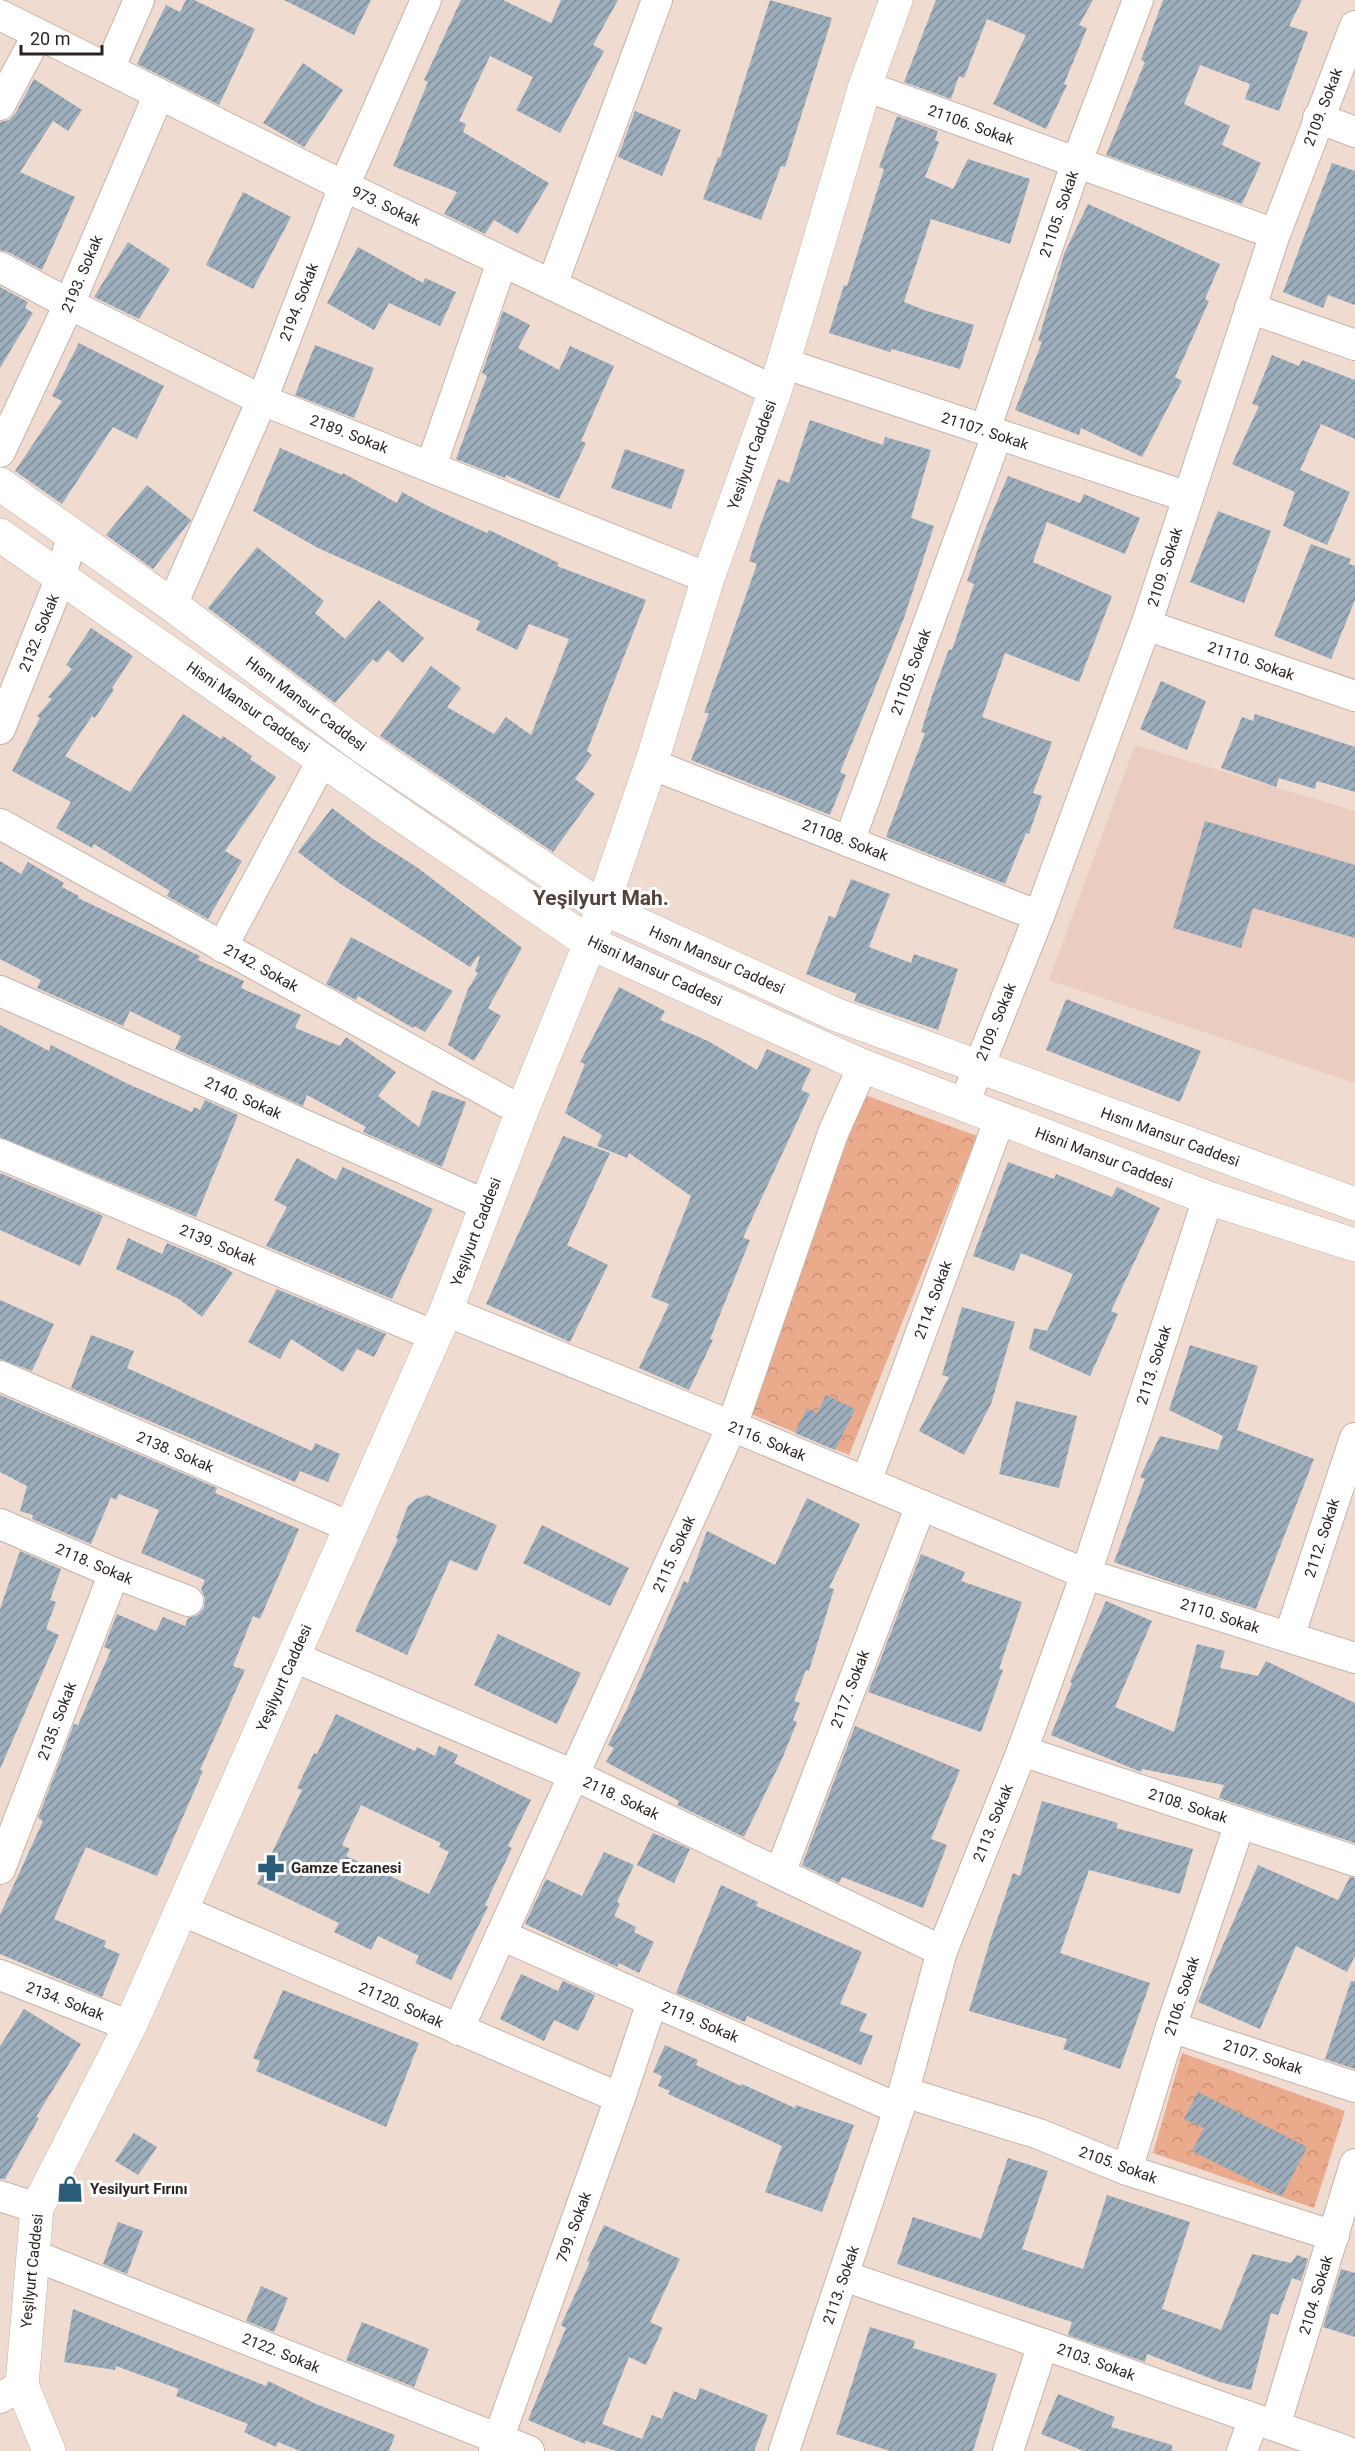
<svg xmlns="http://www.w3.org/2000/svg" width="1355" height="2451" font-family="Roboto,sans-serif">
  <style>
    .built { fill: #eacdc0 }
    .park { fill: url(#park-crowns) }
    .building { fill: url(#building-hatch); fill-rule: evenodd }
    .lines { fill: none; stroke-linecap: round; stroke-linejoin: round }
    .street-casing { stroke: #c7b2a9; stroke-width: 32 }
    .secondary-casing { stroke: #c7b2a9; stroke-width: 34 }
    .street { stroke: #fff; stroke-width: 30 }
    .secondary { stroke: #fff; stroke-width: 33 }
    .labels { text-anchor: middle; dominant-baseline: central; stroke-width: 6; stroke-linejoin: round; paint-order: stroke }
    .street-label { font-size: 15px; fill: #2c2421; stroke: #fff }
    .poi-label { font-size: 15px; font-weight: bold; fill: #2c2421; stroke: #fff; text-anchor: start }
    .district-label { font-size: 21px; font-weight: bold; fill: #53423b; stroke: #fff }
  </style>
  <defs>
    <pattern id="park-crowns" width="20" height="18" patternUnits="userSpaceOnUse" patternTransform="scale(1.5)"><rect width="20" height="18" fill="#eaaa8c"/><path d="M2 6a3 3 0 1 1 6 0M12 15a3 3 0 1 1 6 0" fill="none" stroke="#c99278"/></pattern>
    <pattern id="building-hatch" width="6" height="6" patternUnits="userSpaceOnUse" patternTransform="scale(1.5)"><rect width="6" height="6" fill="#9caebb"/><path d="M-1 1l2-2M0 6l6-6M5 7l2-2" fill="none" stroke="#7f8d98"/></pattern>
  </defs>
  <rect width="100%" height="100%" fill="#f0dbd1"/>
  <!-- built -->
  <path class="built" d="M1135 745 1355 811V1083L1049 980Z"/>
  <!-- park -->
  <g class="park">
    <path d="M865 1095 977 1136 849 1455 744 1411Z"/>
    <path d="M1182 2053 1345 2111 1314 2208 1153 2153Z"/>
  </g>
  <!-- building -->
  <g class="building">
    <path d="M186 0H194L255 29 219 105 137 64 166 5 180 12Z"/>
    <path d="M284 0H371L354 35Z"/>
    <path d="M461 0H503L551 23 561 0H618L593 45 604 51 560 133 516 110 533 77 490 56 459 121 466 124 463 132 549 183 518 234 494 220 485 234 444 214 457 192 393 166 428 82 424 80Z"/>
    <path d="M770 0 832 18 785 167 781 166 761 220 703 199 718 157 720 158Z"/>
    <path d="M936 0H1093L1079 25 1087 28 1064 84 1067 85 1046 129 993 104 1026 35 987 19 964 78 959 76 951 99 904 82Z"/>
    <path d="M1163 0H1302L1289 26 1308 32 1279 111 1245 99 1250 84 1200 65 1184 104 1230 126 1222 145 1261 163 1242 204 1106 155 1145 62 1141 60Z"/>
    <path d="M303 63 343 90 304 147 263 123Z"/>
    <path d="M34 79 82 110 68 131 53 121 20 172 75 197 42 270 8 252 0 250V122L9 120 15 114Z"/>
    <path d="M635 111 681 130 662 176 618 157Z"/>
    <path d="M897 116 938 131 935 140 939 142 925 177 953 189 968 159 1030 179 1010 244 931 219 904 302 924 310 974 325 960 369 892 349 890 352 829 333 844 285 847 286 884 169 879 167Z"/>
    <path d="M1332 163 1355 171V305L1328 295 1323 308 1283 292Z"/>
    <path d="M243 192 291 217 253 289 206 265Z"/>
    <path d="M1088 204 1220 264 1205 299 1209 301 1175 377 1182 381 1142 457 1081 428 1079 435 1015 410 1042 342 1038 341 1064 254Z"/>
    <path d="M128 242 170 269 139 319 94 297Z"/>
    <path d="M358 247 423 283 425 278 456 292 440 326 389 303 374 330 327 303Z"/>
    <path d="M0 287 28 302 25 308 33 313 0 368Z"/>
    <path d="M503 311 530 325 518 348 559 370 570 346 614 366 581 441 586 443 559 499 506 475 505 478 456 459 487 376 482 373Z"/>
    <path d="M79 343 164 386 137 439 113 427 62 504 15 471 62 401 52 396Z"/>
    <path d="M315 345 374 368 354 418 295 395Z"/>
    <path d="M1272 355 1299 366 1302 360 1355 380V439L1321 424 1300 470 1350 492 1327 545 1283 526 1295 492 1232 464 1259 406 1252 404Z"/>
    <path d="M810 420 883 445 885 437 931 450 911 518 934 526 904 618 840 772 846 775 830 815 691 760 709 713H704L757 564 749 561 760 526 778 479 789 483Z"/>
    <path d="M280 448 342 475 343 473 397 503 402 492 430 507 487 533 489 530 559 563 557 566 646 600 587 751 592 755 575 779 595 794 553 852 380 736 431 666 461 688 447 707 494 734 506 717 531 735 569 639 529 624 517 650 476 630 480 621 318 548 253 511Z"/>
    <path d="M625 449 685 470 671 509 611 488Z"/>
    <path d="M1008 476 1080 503 1084 494 1140 518 1125 554 1047 522 1033 562 1112 596 1079 682 1005 653 982 717 1052 742 1033 793 1042 796 1029 834 1026 833 1005 884 886 837 925 733 921 732 932 696 949 649 952 650 974 584 967 581 983 534Z"/>
    <path d="M147 485 191 520 153 569 106 535Z"/>
    <path d="M1218 511 1271 531 1244 603 1190 582Z"/>
    <path d="M1311 544 1351 559 1349 564 1355 566V600L1331 659 1274 636Z"/>
    <path d="M257 547 324 601 315 613 345 639 379 600 424 638 403 663 388 650 377 663 373 659 335 703 208 608Z"/>
    <path d="M91 628 133 656 112 688 114 690 95 718 92 716 65 756 130 792 183 714 221 739 223 736 252 756 250 759 276 777 225 851 242 861 208 919 167 896 170 891 94 844 92 848 56 828 71 802 12 771 40 718 37 716 52 699 48 697 72 669 66 665Z"/>
    <path d="M1161 681 1206 701 1187 750 1140 729Z"/>
    <path d="M1255 714 1355 747V792L1317 781 1315 789 1279 778 1276 787 1221 768 1242 717 1253 721Z"/>
    <path d="M332 808 373 839 418 868 522 948 488 1008 501 1016 474 1061 448 1045 468 989 478 973 475 971 480 957 478 956 470 967 339 883 298 852Z"/>
    <path d="M1205 821 1355 865V938L1253 908 1241 948 1173 928Z"/>
    <path d="M0 861 21 874 28 862 64 883 62 887 79 896 78 898 200 956 198 960 244 981 241 988 301 1015 295 1028 340 1046 346 1037 396 1072 378 1096 419 1127 432 1090 466 1102 442 1167 363 1132 366 1127 307 1095 303 1106 175 1049 181 1036 130 1011 123 1026 37 988 41 980 0 959Z"/>
    <path d="M851 879 890 894 869 947 911 963 914 954 958 969 938 1030 854 1001 857 994 806 974 829 916 835 918Z"/>
    <path d="M351 937 453 991 425 1032 414 1026 413 1028 358 996 356 1000 326 984Z"/>
    <path d="M619 987 665 1011 660 1020 708 1041 757 1070 767 1049 811 1069 801 1090 810 1094 743 1238 750 1240 710 1339 713 1340 689 1390 639 1368 669 1304 651 1297 691 1196 629 1153 627 1158 597 1146 602 1135 565 1113 585 1064 580 1062Z"/>
    <path d="M1066 999 1201 1051 1180 1102 1046 1050Z"/>
    <path d="M0 1025 49 1051 51 1045 126 1083 192 1112 194 1107 200 1110 205 1100 238 1115 196 1217 0 1137Z"/>
    <path d="M563 1136 610 1153 567 1245 608 1265 570 1342 486 1304Z"/>
    <path d="M297 1158 336 1180 343 1167 433 1209 392 1299 266 1246 287 1207 274 1200Z"/>
    <path d="M1008 1162 1054 1179 1056 1174 1112 1197 1117 1187 1160 1208 1111 1311 1118 1314 1090 1376 1029 1349 1034 1328 1047 1331 1073 1274 1021 1253 1014 1271 973 1256Z"/>
    <path d="M0 1173 113 1220 103 1216 80 1266 0 1230Z"/>
    <path d="M128 1238 162 1254 167 1243 224 1267 233 1273 202 1317 179 1299 116 1269Z"/>
    <path d="M277 1289 386 1334 374 1357 357 1349 343 1372 291 1339 280 1359 248 1342Z"/>
    <path d="M0 1300 54 1324 32 1371 0 1359Z"/>
    <path d="M962 1307 1015 1322 991 1404 964 1455 919 1431 949 1377 942 1375Z"/>
    <path d="M91 1335 134 1351 127 1368 312 1451 315 1443 340 1454 328 1482 300 1471 295 1482 71 1388Z"/>
    <path d="M1190 1345 1258 1366 1237 1430 1314 1459 1256 1609 1167 1581 1114 1562 1145 1479 1140 1477 1160 1436 1218 1450 1223 1436 1169 1410Z"/>
    <path d="M0 1395 217 1488 215 1493 299 1529 260 1619 253 1616 233 1666 245 1670 200 1770 203 1771 157 1876 86 1847 54 1919 106 1941 104 1947 120 1954 102 1997 0 1954V1915L43 1821 38 1818 74 1724 78 1725 111 1650 104 1647 117 1614 156 1631 163 1617 185 1626 188 1618 198 1615 204 1608 205 1598 201 1589 205 1580 141 1553 159 1510 119 1494 116 1500 111 1497 91 1544 32 1519 33 1515 20 1511 27 1486 0 1472Z"/>
    <path d="M826 1395 855 1409 835 1450 795 1433 807 1408 817 1413Z"/>
    <path d="M1016 1401 1077 1416 1059 1488 999 1474Z"/>
    <path d="M427 1495 497 1525 477 1571 450 1560 407 1655 355 1631 398 1539 396 1538 408 1506 416 1499Z"/>
    <path d="M807 1498 860 1524 829 1588 834 1589 809 1671 806 1670 794 1701 800 1703 793 1720 797 1722 782 1759 744 1837 677 1805 679 1801 606 1762 614 1748 608 1745 626 1711 684 1581 688 1583 707 1531 775 1565Z"/>
    <path d="M542 1525 629 1568 610 1606 523 1563Z"/>
    <path d="M20 1551 61 1569 50 1600 56 1602 46 1629 59 1635 0 1769V1609Z"/>
    <path d="M921 1554 965 1572 961 1581 1022 1602 999 1669 1003 1670 981 1732 868 1692Z"/>
    <path d="M1106 1601 1152 1621 1115 1707 1174 1732 1197 1644 1225 1651 1220 1668 1258 1676 1266 1661 1355 1703V1843L1219 1798 1224 1785 1142 1769 1141 1772 1051 1735 1072 1683 1070 1682Z"/>
    <path d="M498 1634 581 1673 557 1724 474 1685Z"/>
    <path d="M336 1714 415 1751 417 1747 435 1756 439 1746 458 1755 454 1763 531 1800 508 1846 512 1848 485 1905 488 1907 451 1980 415 1963 419 1956 378 1936 371 1950 334 1932 339 1923 257 1884 302 1790 297 1788 314 1753 317 1754ZM361 1805 441 1843 439 1847 449 1852 429 1894 346 1856 350 1849 342 1845Z"/>
    <path d="M855 1726 960 1770 931 1839 947 1845 923 1908 842 1877 839 1883 802 1865Z"/>
    <path d="M1042 1801 1118 1823 1116 1828 1193 1849 1180 1894 1089 1870 1060 1953 1150 1983 1120 2069 1063 2049 1067 2039 969 2011 991 1938 1013 1873 1020 1876Z"/>
    <path d="M653 1833 690 1849 674 1883 637 1865Z"/>
    <path d="M604 1852 634 1865 617 1902 620 1904 614 1916 636 1927 634 1932 654 1942 639 1973 619 1963 617 1967 525 1924 546 1879 582 1896Z"/>
    <path d="M1258 1865 1338 1900 1350 1877 1355 1878V1956L1347 1972 1296 1946 1260 2029 1198 2002Z"/>
    <path d="M721 1885 758 1902 756 1906 862 1952 840 2004 867 2014 859 2031 873 2036 861 2065 747 2016 745 2022 676 1993Z"/>
    <path d="M521 1974 558 1991 563 1981 595 1995 578 2031 554 2020 544 2041 500 2019Z"/>
    <path d="M1351 1981H1355V2069L1325 2059Z"/>
    <path d="M283 1990 419 2043 386 2127 256 2071 260 2061 253 2058Z"/>
    <path d="M24 2009 81 2044 36 2117 39 2118 5 2179H0V2046Z"/>
    <path d="M665 2045 698 2060 696 2065 741 2086 742 2084 795 2108 796 2105 854 2125 822 2212 765 2192 782 2146 668 2094 670 2091 658 2086 662 2076 653 2072Z"/>
    <path d="M1198 2092 1307 2147 1282 2196 1192 2151 1204 2128 1184 2119Z"/>
    <path d="M134 2133 157 2147 138 2175 115 2161Z"/>
    <path d="M1008 2158 1048 2171 1022 2249 1083 2269 1107 2195 1190 2222 1162 2309 1221 2330 1252 2254 1291 2263 1297 2255 1308 2259 1301 2281 1292 2278 1278 2315 1271 2313 1251 2390 1220 2382 1147 2354 1145 2362 1068 2335 1072 2322 897 2264 913 2217 981 2239Z"/>
    <path d="M118 2222 143 2231 127 2274 103 2264Z"/>
    <path d="M604 2225 680 2259 650 2322 663 2328 646 2365 629 2357 602 2424 642 2439 652 2415 662 2419 674 2391 696 2400 700 2388 768 2415 754 2451H616L586 2441 585 2444 528 2420 566 2328 561 2325 590 2262 587 2261Z"/>
    <path d="M1341 2269 1355 2273V2337L1323 2327Z"/>
    <path d="M261 2286 288 2298 274 2332 246 2321Z"/>
    <path d="M73 2309 266 2386 268 2381 316 2404 395 2435 389 2451H300L278 2442 276 2447 244 2432 248 2424 176 2396 179 2389 116 2366 115 2370 64 2362Z"/>
    <path d="M362 2322 429 2349 414 2387 346 2360Z"/>
    <path d="M870 2327 915 2341 913 2348 997 2374 973 2451H890L836 2434Z"/>
    <path d="M1058 2394 1115 2417 1111 2427 1172 2445V2451H1084L1041 2434Z"/>
  </g>
  <g class="lines">
    <defs>
      <g id="street">
        <path d="M0 15 344 186 775 391"/>
        <path d="M109 69 139 0"/>
        <path d="M865 86 1275 234"/>
        <path d="M0 105 38 34"/>
        <path d="M1318 118 1355 132"/>
        <path d="M0 267 69 304 262 400 708 578"/>
        <path d="M552 285 657 0"/>
        <path d="M1250 308 1355 345"/>
        <path d="M783 363 1188 497"/>
        <path d="M985 430 1076 164 1138 0"/>
        <path d="M0 452 69 304 159 94"/>
        <path d="M431 466 502 262"/>
        <path d="M172 605 262 400 344 186 426 0"/>
        <path d="M1146 625 1355 696"/>
        <path d="M0 729 61 577 72 535"/>
        <path d="M651 764 1039 916"/>
        <path d="M0 824 522 1111"/>
        <path d="M849 842 997 435"/>
        <path d="M222 947 323 759"/>
        <path d="M0 991 486 1205"/>
        <path d="M964 1104 1039 916 1146 625 1275 234 1355 26"/>
        <path d="M0 1154 435 1336"/>
        <path d="M446 1311 732 1426 1086 1574 1355 1658"/>
        <path d="M0 1376 350 1527"/>
        <path d="M866 1482 1000 1118"/>
        <path d="M0 1524 114 1573 188 1601"/>
        <path d="M1289 1637 1355 1438"/>
        <path d="M294 1657 574 1775 942 1951"/>
        <path d="M1022 1751 1355 1861"/>
        <path d="M0 1869 114 1573"/>
        <path d="M780 1873 921 1505"/>
        <path d="M183 1911 620 2098"/>
        <path d="M501 1935 899 2109"/>
        <path d="M0 1975 130 2026"/>
        <path d="M1171 2027 1355 2087"/>
        <path d="M458 2030 732 1426 833 1133 863 1066"/>
        <path d="M904 2092 1039 2134 1127 2170 1334 2236"/>
        <path d="M1127 2170 1171 2027 1240 1823"/>
        <path d="M0 2196 37 2208"/>
        <path d="M33 2255 529 2451"/>
        <path d="M844 2276 1043 2344 1346 2451"/>
        <path d="M0 2398 22 2385"/>
        <path d="M1275 2426 1355 2164"/>
        <path d="M494 2451 620 2098 652 2002"/>
        <path d="M784 2451 899 2109 942 1951 1022 1751 1086 1574 1208 1198"/>
        <path d="M1008 2451 1043 2344"/>
        <path d="M1242 2451 1254 2419"/>
      </g>
      <g id="secondary">
        <path d="M0 484 172 605 364 748 603 908 837 1015 1355 1204"/>
        <path d="M0 535 404 817 590 943 863 1066 1208 1198 1355 1245"/>
        <path d="M49 2451 22 2385 37 2208 130 2026 446 1311 522 1111 590 943 651 764 708 578 775 391 865 86 896 0"/>
      </g>
    </defs>
    <!-- street casing -->
    <use href="#street" class="street-casing"/>
    <!-- secondary casing -->
    <use href="#secondary" class="secondary-casing"/>
    <!-- street -->
    <use href="#street" class="street"/>
    <!-- secondary -->
    <use href="#secondary" class="secondary"/>
  </g>
  <!-- icons -->
  <defs>
    <symbol id="pharmacy-bare" viewBox="-9 -9 18 18"><path d="M-2-6h4v4h4v4h-4v4h-4v-4h-4v-4h4Z" fill="#2b5c7a" stroke="#fff" stroke-width="2.5" paint-order="stroke"/></symbol>
    <symbol id="shop-bare" viewBox="-9 -9 18 18"><path d="M-5-2.5h2.3a2.7 3.5 0 0 1 5.4 0H5L5.5 6h-11ZM-1.5-2.5h3a1.5 2.3 0 0 0-3 0Z" fill="#2b5c7a" stroke="#fff" stroke-width="2.5" paint-order="stroke"/></symbol>
  </defs>
  <g fill-rule="evenodd">
    <use href="#pharmacy-bare" x="252" y="1849" width="38" height="38"/>
    <use href="#shop-bare" x="51" y="2170" width="38" height="38"/>
  </g>
  <g class="labels">
    <!-- street labels -->
    <g class="street-label">
      <text transform="translate(1323 107) rotate(-69)">2109. Sokak</text>
      <text transform="translate(971 125) rotate(20)">21106. Sokak</text>
      <text transform="translate(386 206) rotate(25)">973. Sokak</text>
      <text transform="translate(1059 214) rotate(-71)">21105. Sokak</text>
      <text transform="translate(82 274) rotate(-67)">2193. Sokak</text>
      <text transform="translate(299 302) rotate(-69)">2194. Sokak</text>
      <text transform="translate(985 431) rotate(18)">21107. Sokak</text>
      <text transform="translate(349 434) rotate(21)">2189. Sokak</text>
      <text transform="translate(752 455) rotate(-70)">Yesilyurt Caddesi</text>
      <text transform="translate(1165 567) rotate(-72)">2109. Sokak</text>
      <text transform="translate(39 633) rotate(-68)">2132. Sokak</text>
      <text transform="translate(1251 661) rotate(19)">21110. Sokak</text>
      <text transform="translate(911 672) rotate(-70)">21105. Sokak</text>
      <text transform="translate(306 704) rotate(37)">Hısnı Mansur Caddesi</text>
      <text transform="translate(248 707) rotate(35)">Hisni Mansur Caddesi</text>
      <text transform="translate(845 840) rotate(21)">21108. Sokak</text>
      <text transform="translate(717 960) rotate(24)">Hısnı Mansur Caddesi</text>
      <text transform="translate(261 968) rotate(29)">2142. Sokak</text>
      <text transform="translate(655 971) rotate(25)">Hisni Mansur Caddesi</text>
      <text transform="translate(996 1022) rotate(-68)">2109. Sokak</text>
      <text transform="translate(243 1098) rotate(24)">2140. Sokak</text>
      <text transform="translate(1170 1137) rotate(20)">Hısnı Mansur Caddesi</text>
      <text transform="translate(1104 1158) rotate(21)">Hisni Mansur Caddesi</text>
      <text transform="translate(476 1232) rotate(-69)">Yeşilyurt Caddesi</text>
      <text transform="translate(218 1245) rotate(23)">2139. Sokak</text>
      <text transform="translate(933 1300) rotate(-70)">2114. Sokak</text>
      <text transform="translate(1154 1365) rotate(-72)">2113. Sokak</text>
      <text transform="translate(767 1441) rotate(22)">2116. Sokak</text>
      <text transform="translate(175 1452) rotate(23)">2138. Sokak</text>
      <text transform="translate(1322 1538) rotate(-72)">2112. Sokak</text>
      <text transform="translate(674 1554) rotate(-66)">2115. Sokak</text>
      <text transform="translate(94 1564) rotate(23)">2118. Sokak</text>
      <text transform="translate(1220 1616) rotate(18)">2110. Sokak</text>
      <text transform="translate(284 1678) rotate(-66)">Yeşilyurt Caddesi</text>
      <text transform="translate(850 1689) rotate(-69)">2117. Sokak</text>
      <text transform="translate(57 1721) rotate(-69)">2135. Sokak</text>
      <text transform="translate(621 1798) rotate(25)">2118. Sokak</text>
      <text transform="translate(1188 1806) rotate(18)">2108. Sokak</text>
      <text transform="translate(993 1823) rotate(-68)">2113. Sokak</text>
      <text transform="translate(1182 1996) rotate(-72)">2106. Sokak</text>
      <text transform="translate(65 2001) rotate(21)">2134. Sokak</text>
      <text transform="translate(401 2005) rotate(24)">21120. Sokak</text>
      <text transform="translate(700 2022) rotate(23)">2119. Sokak</text>
      <text transform="translate(1263 2057) rotate(18)">2107. Sokak</text>
      <text transform="translate(1118 2165) rotate(20)">2105. Sokak</text>
      <text transform="translate(574 2227) rotate(-70)">799. Sokak</text>
      <text transform="translate(32 2271) rotate(-84)">Yeşilyurt Caddesi</text>
      <text transform="translate(841 2285) rotate(-71)">2113. Sokak</text>
      <text transform="translate(1316 2295) rotate(-73)">2104. Sokak</text>
      <text transform="translate(281 2353) rotate(22)">2122. Sokak</text>
      <text transform="translate(1096 2362) rotate(20)">2103. Sokak</text>
    </g>
    <!-- poi labels -->
    <g class="poi-label">
      <text x="291" y="1868">Gamze Eczanesi</text>
      <text x="90" y="2189">Yesilyurt Fırını</text>
    </g>
    <!-- district labels -->
    <g class="district-label">
      <text x="601" y="898">Yeşilyurt Mah.</text>
    </g>
  </g>
  <!-- scale -->
  <path d="M21 45v9h81v-9" fill="none" stroke="#2c2421" stroke-width="3"/>
  <text x="30" y="45" font-size="18" fill="#2c2421" stroke="#ffffff" stroke-width="4.5" paint-order="stroke">20 m</text>
</svg>
